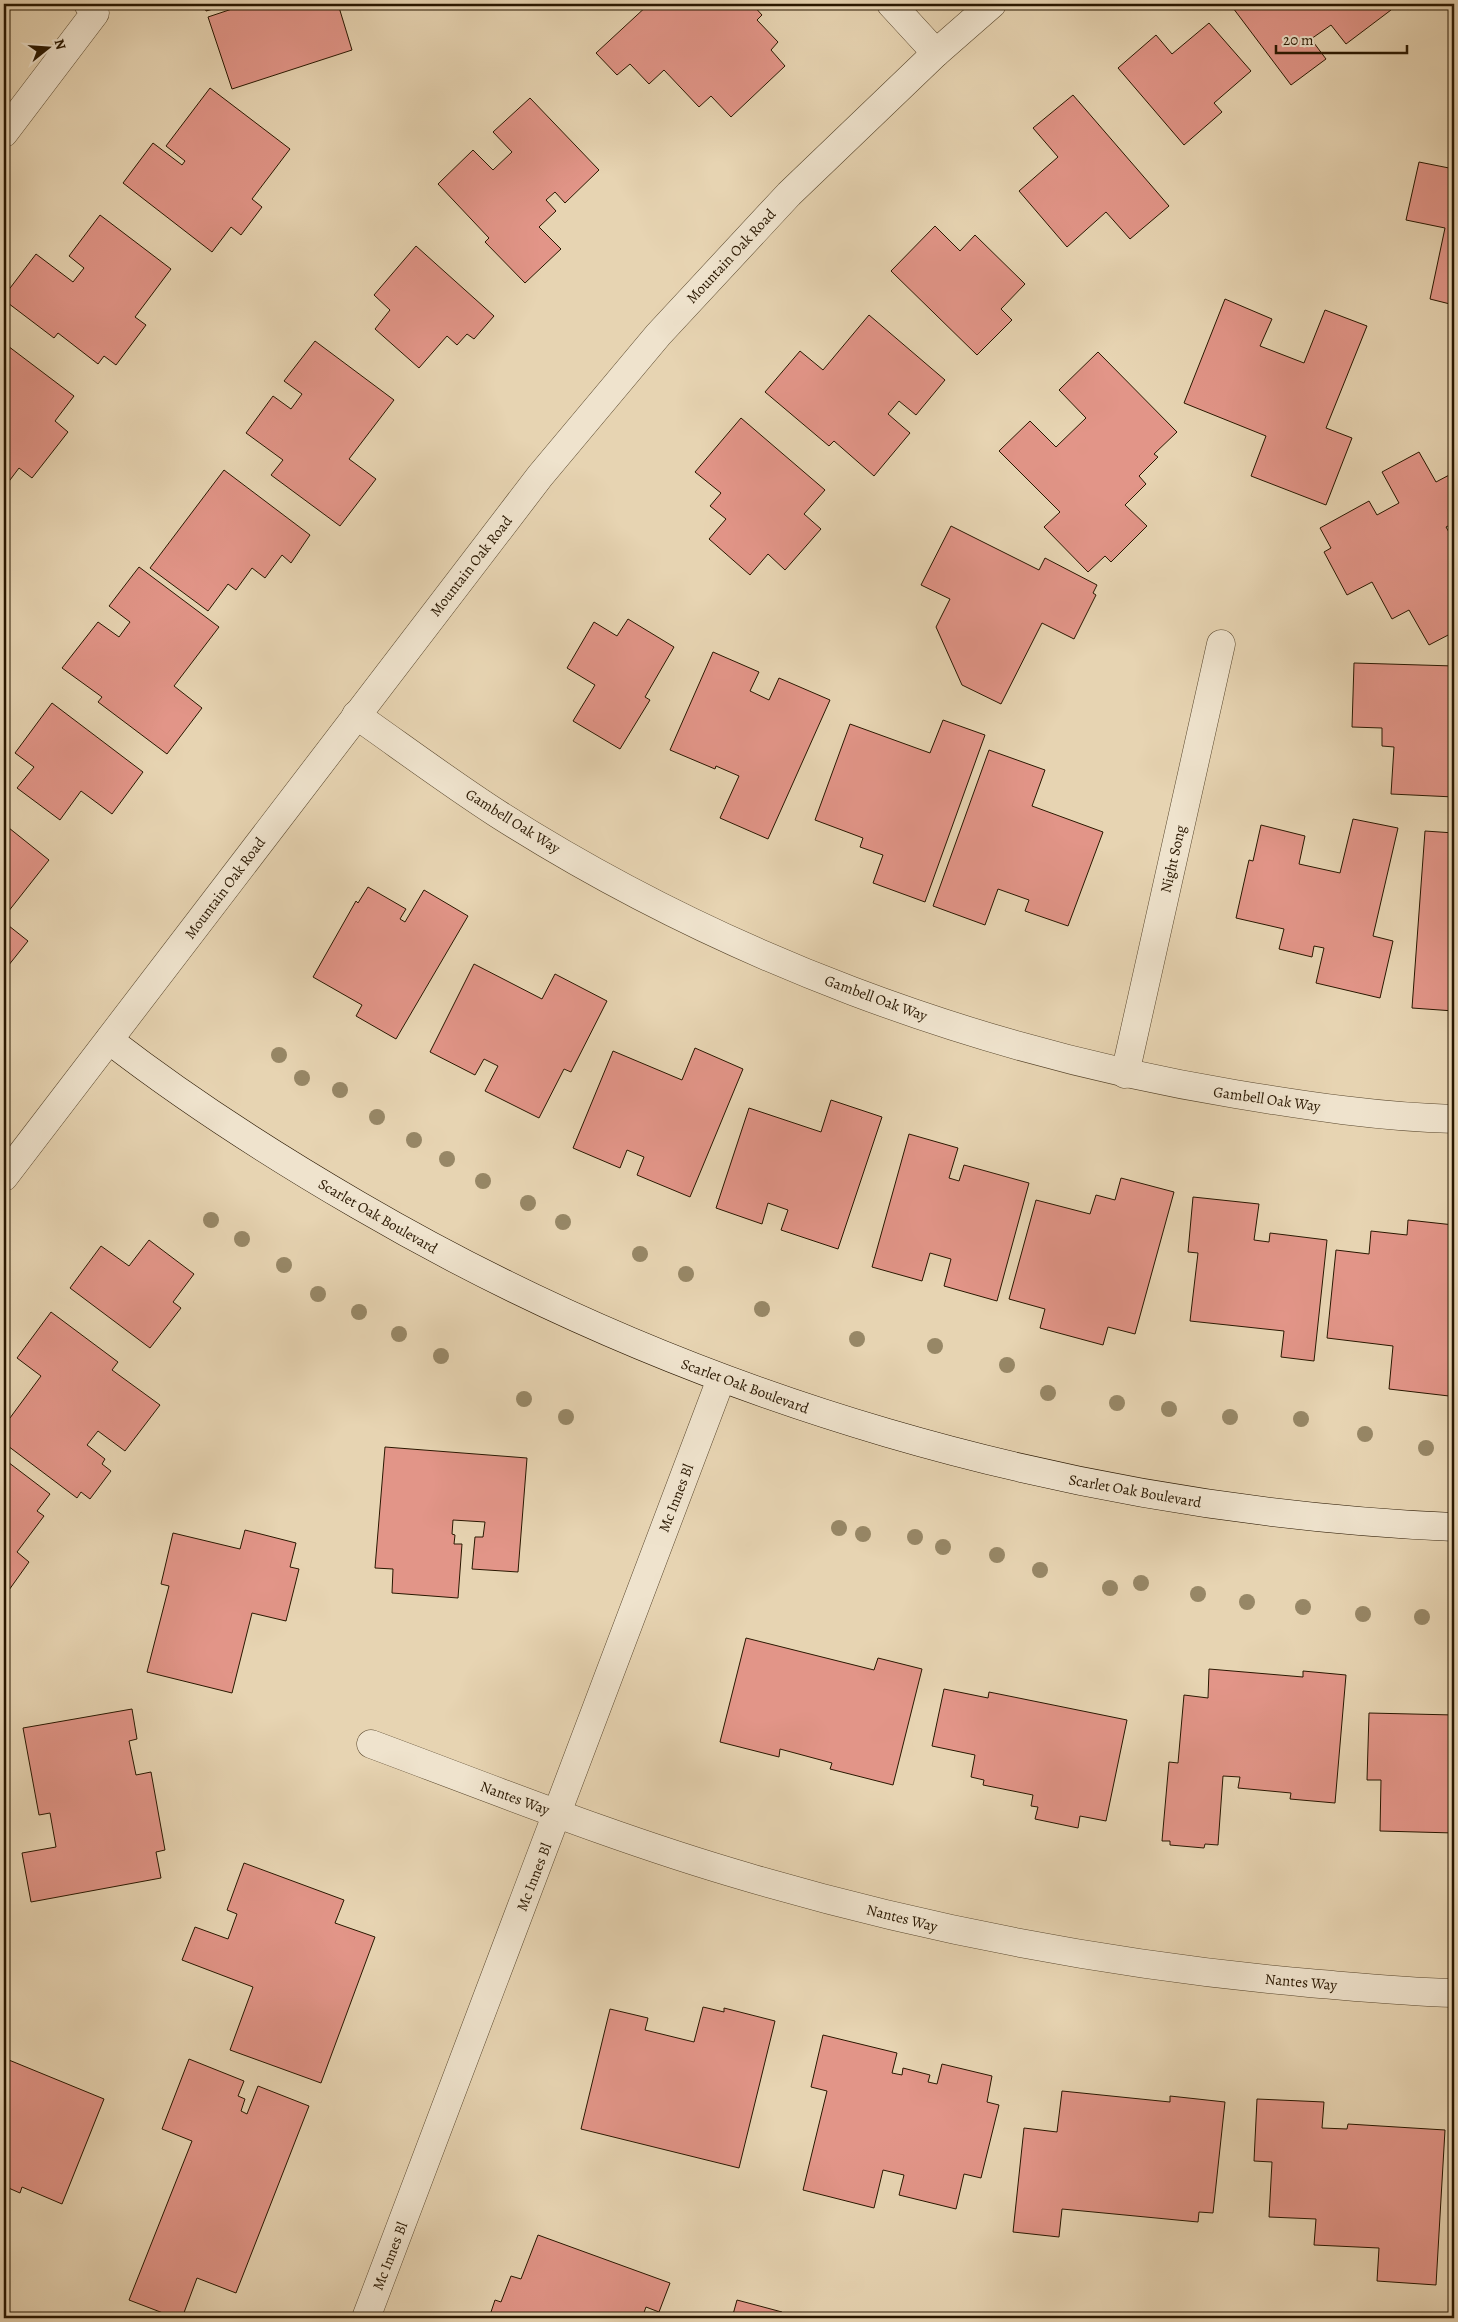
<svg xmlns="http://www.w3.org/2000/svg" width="1458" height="2322" font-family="Alegreya,serif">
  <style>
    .building { fill: #e29588; stroke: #291700 }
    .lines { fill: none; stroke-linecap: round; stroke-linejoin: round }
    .street-casing { stroke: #58462c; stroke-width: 29 }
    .secondary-casing { stroke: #291700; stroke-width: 29 }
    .street { stroke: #efe3cd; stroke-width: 28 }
    .secondary { stroke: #efe3cd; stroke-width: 28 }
    .tree { fill: #978766 }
    .labels { text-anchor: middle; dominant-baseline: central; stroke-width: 4.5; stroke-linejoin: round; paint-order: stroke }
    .street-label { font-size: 15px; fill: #291700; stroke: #efe3cd }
  </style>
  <rect width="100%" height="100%" fill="#e7d4b2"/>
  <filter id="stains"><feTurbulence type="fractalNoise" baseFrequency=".004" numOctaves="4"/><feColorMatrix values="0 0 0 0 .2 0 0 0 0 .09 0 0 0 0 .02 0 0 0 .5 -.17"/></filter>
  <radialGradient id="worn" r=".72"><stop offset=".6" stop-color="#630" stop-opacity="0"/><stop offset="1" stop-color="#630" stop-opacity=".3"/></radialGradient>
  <!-- building -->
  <g class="building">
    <path d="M204 4H231L206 11Z"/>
    <path d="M240 4H338L352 50 232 89 208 17 241 6Z"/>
    <path d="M649 4H710L715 8 719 4H752L762 15 757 20 778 42 771 50 785 66 731 117 711 96 699 107 664 70 649 84 630 64 617 75 596 53Z"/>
    <path d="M1230 4H1386L1391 10 1346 44 1331 25 1311 39 1326 59 1291 85Z"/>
    <path d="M1209 23 1251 71 1214 103 1222 112 1184 145 1118 68 1156 35 1172 54Z"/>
    <path d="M210 88 290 149 252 199 262 207 241 235 231 227 212 252 123 183 153 143 182 165 185 161 166 146Z"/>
    <path d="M1073 95 1169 206 1130 239 1106 212 1067 247 1019 191 1058 157 1033 128Z"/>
    <path d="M530 98 599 170 565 203 555 192 546 200 556 211 539 227 561 249 525 283 485 242 489 238 438 184 473 150 493 170 512 152 493 132Z"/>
    <path d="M1419 162 1454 169V305L1430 299 1445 228 1406 220Z"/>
    <path d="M100 215 171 269 135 317 146 325 116 365 104 356 98 364 58 333 54 338 4 300V296L36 254 73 282 84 268 69 256Z"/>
    <path d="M935 226 960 251 975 235 1025 284 1001 309 1012 320 977 355 891 271Z"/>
    <path d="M416 246 494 316 474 339 467 334 457 345 447 336 419 368 375 329 390 310 374 295Z"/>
    <path d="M1225 299 1272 319 1260 346 1304 363 1325 310 1367 326 1326 428 1352 438 1326 505 1251 476 1266 436 1184 403Z"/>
    <path d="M869 315 945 380 916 415 899 401 888 414 910 433 874 476 834 441 829 446 765 392 800 351 823 370Z"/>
    <path d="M315 341 394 400 349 459 376 479 340 526 271 475 283 460 246 433 273 396 291 409 302 394 284 381Z"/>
    <path d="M4 343 74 396 55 421 68 432 32 478 19 468 4 488Z"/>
    <path d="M1098 352 1177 432 1154 454 1158 457 1139 476 1146 484 1125 505 1147 526 1111 562 1105 556 1088 572 1044 527 1060 512 999 451 1030 421 1056 447 1086 418 1059 390Z"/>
    <path d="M741 418 825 490 804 514 821 529 785 570 768 554 750 575 709 539 726 519 710 506 721 493 695 472Z"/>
    <path d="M1419 452 1436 482 1453 473 1454 475V523L1446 527 1454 541V632L1429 645 1409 610 1392 619 1372 582 1347 595 1324 552 1331 548 1320 528 1369 501 1377 515 1399 503 1382 472Z"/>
    <path d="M224 470 310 535 291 563 282 555 265 578 252 568 236 590 228 584 208 611 150 568Z"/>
    <path d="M951 526 1039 570 1045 558 1097 585 1093 593 1096 595 1074 639 1042 623 1001 704 962 685 936 627 950 599 921 585Z"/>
    <path d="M139 567 219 627 174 686 202 708 167 754 98 702 102 697 62 668 98 622 119 637 130 622 109 606Z"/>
    <path d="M628 619 674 647 645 697 650 700 620 749 573 721 595 685 567 668 594 622 617 636Z"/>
    <path d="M713 652 759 672 750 691 769 700 779 678 830 700 768 839 720 818 739 776 716 766 715 769 670 750Z"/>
    <path d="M1354 663 1454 666V797L1391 794 1394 747 1382 746V728L1352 727Z"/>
    <path d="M52 703 143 772 112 814 81 791 60 820 17 788 34 767 15 753Z"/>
    <path d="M943 720 985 735 925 902 873 883 883 855 860 847 863 838 815 820 850 724 930 753Z"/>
    <path d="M989 750 1045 770 1032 806 1103 832 1068 926 1025 911 1029 900 998 889 985 925 933 906Z"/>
    <path d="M1353 819 1398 828 1373 936 1393 941 1380 998 1316 983 1324 948 1314 946 1312 957 1279 949 1284 929 1236 918 1249 860 1253 861 1261 825 1305 836 1299 864 1340 873Z"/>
    <path d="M4 824 49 860 4 917Z"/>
    <path d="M1425 831 1454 833V1011L1412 1008Z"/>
    <path d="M368 887 406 909 400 919 405 922 424 890 468 916 396 1039 356 1016 362 1005 313 977 356 901 358 903Z"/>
    <path d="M4 922 28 941 4 971Z"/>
    <path d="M474 964 542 999 555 974 607 1001 571 1072 564 1069 539 1118 485 1091 498 1066 484 1059 475 1075 430 1052Z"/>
    <path d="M695 1048 743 1069 690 1197 637 1175 644 1157 627 1150 620 1168 573 1148 613 1051 682 1080Z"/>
    <path d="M831 1100 882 1117 838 1249 781 1230 788 1210 768 1203 762 1224 716 1208 749 1108 821 1132Z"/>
    <path d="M909 1134 958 1148 949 1178 959 1181 964 1165 1029 1183 997 1301 944 1286 951 1259 930 1253 922 1281 872 1267Z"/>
    <path d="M1121 1178 1174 1192 1135 1334 1108 1327 1103 1345 1040 1328 1045 1309 1009 1299 1036 1200 1090 1214 1096 1195 1115 1200Z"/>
    <path d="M1193 1197 1259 1204 1254 1240 1269 1242 1270 1233 1327 1240 1314 1361 1281 1357 1284 1331 1190 1321 1198 1253 1188 1252Z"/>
    <path d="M1408 1220 1454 1225V1351L1449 1396 1389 1389 1393 1346 1327 1338 1336 1250 1369 1254 1371 1231 1407 1235Z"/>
    <path d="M149 1240 194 1274 173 1302 181 1308 150 1348 70 1288 101 1246 129 1266Z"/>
    <path d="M51 1312 118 1362 112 1370 160 1405 125 1451 98 1431 87 1445 105 1459 102 1464 111 1471 90 1499 81 1492 77 1498 4 1443 6 1435 4 1426 41 1376 17 1358Z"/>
    <path d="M385 1447 527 1458 518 1572 472 1569 475 1537H483L485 1522 453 1520 452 1534 455 1535 454 1544H462L458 1598 392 1593 393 1569 375 1568Z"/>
    <path d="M4 1459 50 1494 37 1511 44 1516 17 1552 29 1562 4 1597Z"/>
    <path d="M245 1530 296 1543 290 1567 299 1569 286 1621 252 1613 232 1693 147 1672 169 1586 161 1584 173 1533 240 1549Z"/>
    <path d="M746 1638 874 1670 878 1658 922 1669 893 1785 830 1769 832 1763 780 1749 779 1757 720 1742Z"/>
    <path d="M1209 1669 1303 1677V1671L1346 1675 1335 1803 1290 1799 1291 1793 1238 1788 1240 1777 1223 1776 1218 1845 1205 1844 1204 1848 1170 1845V1841H1162L1169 1762 1178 1763 1184 1695 1208 1698Z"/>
    <path d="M944 1689 988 1698 989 1692 1127 1720 1106 1821 1080 1816 1078 1828 1035 1819 1038 1807 1031 1806 1033 1795 983 1785 984 1780 971 1777 975 1755 932 1746Z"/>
    <path d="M132 1709 137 1739 129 1741 136 1775 151 1772 165 1850 156 1852 161 1878 31 1902 22 1853 56 1847 50 1813 39 1815 23 1728Z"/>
    <path d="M1369 1713 1454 1715V1833L1380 1831 1381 1780H1367Z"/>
    <path d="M244 1863 344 1900 335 1923 375 1937 321 2083 230 2050 253 1987 182 1960 195 1927 228 1939 237 1914 227 1910Z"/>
    <path d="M703 2007 724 2012V2008L775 2021 739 2168 581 2129 610 2009 648 2018 645 2030 694 2042Z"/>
    <path d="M823 2035 897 2053 892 2073 902 2075 903 2068 930 2075 928 2082 937 2084 942 2064 992 2076 987 2102 999 2105 981 2178 964 2174 956 2209 899 2195 904 2175 883 2170 874 2208 803 2190 827 2091 811 2087Z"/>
    <path d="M4 2058 104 2099 62 2204 22 2187 20 2193 4 2186Z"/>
    <path d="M189 2059 244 2081 238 2096 245 2099 241 2111 247 2114 258 2086 309 2106 236 2293 197 2278 182 2318H176L129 2300 192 2141 162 2129Z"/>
    <path d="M1062 2091 1170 2102V2096L1225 2102 1213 2213 1199 2212 1198 2222 1062 2209 1059 2237 1013 2232 1024 2128 1057 2132Z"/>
    <path d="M1257 2099 1324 2102 1322 2128 1347 2129 1348 2124 1445 2130 1436 2285 1377 2281 1379 2248 1314 2245 1316 2219 1269 2217 1272 2162 1254 2161Z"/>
    <path d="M538 2235 670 2283 659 2312 646 2307 642 2318H489L495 2300 501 2302 511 2276 521 2279Z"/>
    <path d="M737 2300 782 2312 781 2318H732Z"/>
  </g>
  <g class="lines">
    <defs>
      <g id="street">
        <path d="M891 4 936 53"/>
        <path d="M4 133 95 13 88 4"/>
        <path d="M356 715C403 748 450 783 498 814 721 956 975 1051 1235 1094 1307 1106 1381 1117 1454 1119"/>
        <path d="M1125 1074 1221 644"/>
        <path d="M4 1177 540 476 658 335 789 194 936 53 992 4"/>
        <path d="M371 1744C495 1790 619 1840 747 1877 930 1931 1118 1966 1309 1983 1357 1987 1406 1992 1454 1993"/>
        <path d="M366 2318 721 1379"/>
      </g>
      <path id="secondary" d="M109 1040C188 1101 272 1155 358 1205 692 1400 1069 1510 1454 1527"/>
    </defs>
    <!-- street casing -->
    <use href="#street" class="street-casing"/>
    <!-- secondary casing -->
    <use href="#secondary" class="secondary-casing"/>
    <!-- street -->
    <use href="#street" class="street"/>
    <!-- secondary -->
    <use href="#secondary" class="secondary"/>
  </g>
  <!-- trees -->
  <g class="tree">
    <circle cx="279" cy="1055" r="8"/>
    <circle cx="302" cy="1078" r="8"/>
    <circle cx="340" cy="1090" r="8"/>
    <circle cx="377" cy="1117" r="8"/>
    <circle cx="414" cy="1140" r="8"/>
    <circle cx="447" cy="1159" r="8"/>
    <circle cx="483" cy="1181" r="8"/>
    <circle cx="528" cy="1203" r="8"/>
    <circle cx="211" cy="1220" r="8"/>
    <circle cx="563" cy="1222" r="8"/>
    <circle cx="242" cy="1239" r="8"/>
    <circle cx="640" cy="1254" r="8"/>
    <circle cx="284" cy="1265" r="8"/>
    <circle cx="686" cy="1274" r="8"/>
    <circle cx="318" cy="1294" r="8"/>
    <circle cx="762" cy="1309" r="8"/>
    <circle cx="359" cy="1312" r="8"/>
    <circle cx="399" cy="1334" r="8"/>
    <circle cx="857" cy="1339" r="8"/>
    <circle cx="935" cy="1346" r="8"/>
    <circle cx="441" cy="1356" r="8"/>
    <circle cx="1007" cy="1365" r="8"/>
    <circle cx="1048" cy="1393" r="8"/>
    <circle cx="524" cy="1399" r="8"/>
    <circle cx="1117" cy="1403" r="8"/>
    <circle cx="1169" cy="1409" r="8"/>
    <circle cx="566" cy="1417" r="8"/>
    <circle cx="1230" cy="1417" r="8"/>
    <circle cx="1301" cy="1419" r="8"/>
    <circle cx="1365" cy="1434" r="8"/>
    <circle cx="1426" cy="1448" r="8"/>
    <circle cx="839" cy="1528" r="8"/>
    <circle cx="863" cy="1534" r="8"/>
    <circle cx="915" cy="1537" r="8"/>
    <circle cx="943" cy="1547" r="8"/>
    <circle cx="997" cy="1555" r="8"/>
    <circle cx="1040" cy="1570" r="8"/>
    <circle cx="1141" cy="1583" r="8"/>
    <circle cx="1110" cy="1588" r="8"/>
    <circle cx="1198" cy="1594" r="8"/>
    <circle cx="1247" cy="1602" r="8"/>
    <circle cx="1303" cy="1607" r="8"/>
    <circle cx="1363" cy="1614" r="8"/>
    <circle cx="1422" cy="1617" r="8"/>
  </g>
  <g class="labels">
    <!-- street labels -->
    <g class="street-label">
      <text transform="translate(731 256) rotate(-47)">Mountain Oak Road</text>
      <text transform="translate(471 566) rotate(-52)">Mountain Oak Road</text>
      <text transform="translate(513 821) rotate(32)">Gambell Oak Way</text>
      <text transform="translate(1173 859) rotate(-77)">Night Song</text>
      <text transform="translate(225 888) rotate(-53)">Mountain Oak Road</text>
      <text transform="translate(876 998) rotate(20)">Gambell Oak Way</text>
      <text transform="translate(1267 1099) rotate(8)">Gambell Oak Way</text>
      <text transform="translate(378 1216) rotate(30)">Scarlet Oak Boulevard</text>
      <text transform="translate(745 1386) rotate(20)">Scarlet Oak Boulevard</text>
      <text transform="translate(1135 1491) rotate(10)">Scarlet Oak Boulevard</text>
      <text transform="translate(676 1498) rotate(-69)">Mc Innes Bl</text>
      <text transform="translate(515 1798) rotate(20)">Nantes Way</text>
      <text transform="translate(534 1877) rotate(-69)">Mc Innes Bl</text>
      <text transform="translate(902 1918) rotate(14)">Nantes Way</text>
      <text transform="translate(1301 1982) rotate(5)">Nantes Way</text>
      <text transform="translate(390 2256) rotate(-69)">Mc Innes Bl</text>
    </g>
  </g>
  <!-- margin -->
  <rect width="1458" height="2322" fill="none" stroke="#e7d4b2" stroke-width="20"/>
  <rect x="5" y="5" width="1448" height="2312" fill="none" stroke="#291700" stroke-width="2.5"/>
  <rect x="10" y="10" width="1438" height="2302" fill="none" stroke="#291700"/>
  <!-- north arrow -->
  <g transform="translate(48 48) rotate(73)" stroke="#efe3cd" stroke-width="4" paint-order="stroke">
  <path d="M0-4L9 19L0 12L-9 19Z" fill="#291700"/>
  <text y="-8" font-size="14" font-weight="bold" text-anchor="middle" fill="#291700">N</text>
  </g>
  <!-- scale -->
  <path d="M1276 45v8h131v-8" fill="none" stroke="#291700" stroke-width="2.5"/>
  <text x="1283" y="45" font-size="15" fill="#291700" stroke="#efe3cd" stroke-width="4" paint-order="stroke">20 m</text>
  <rect width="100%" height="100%" filter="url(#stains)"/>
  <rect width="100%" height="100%" fill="url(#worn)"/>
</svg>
